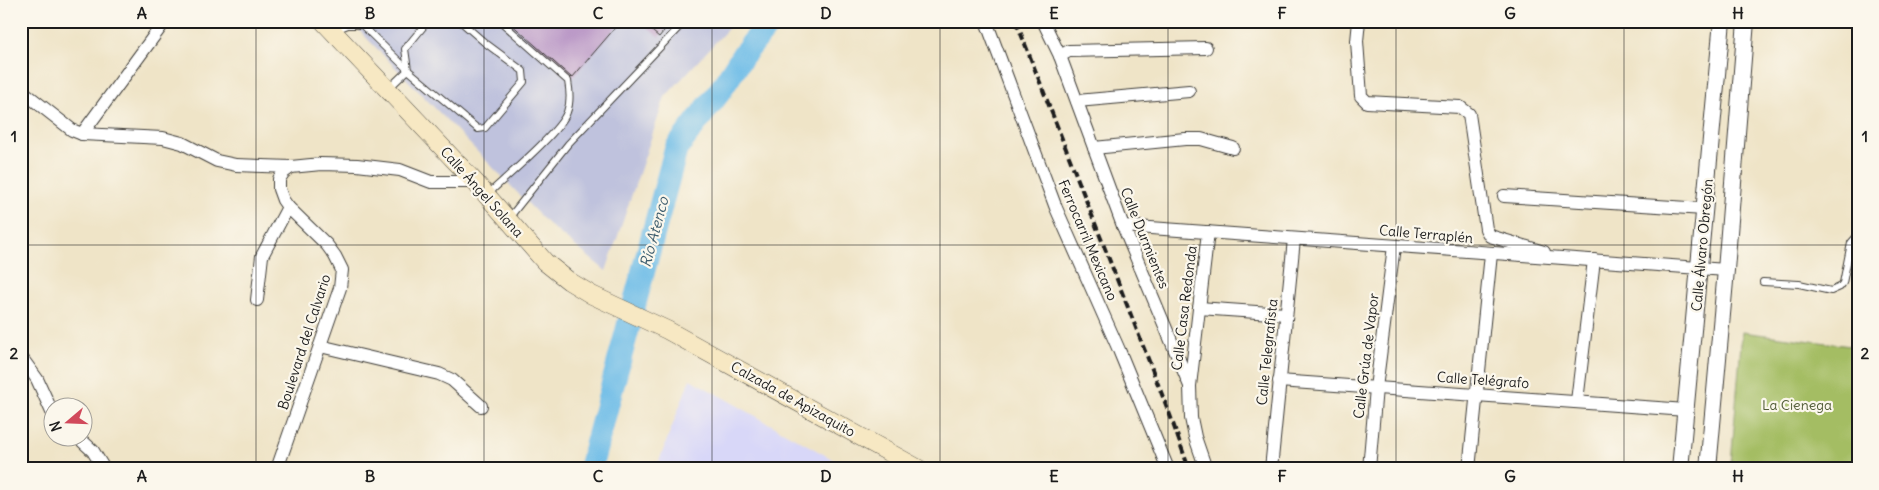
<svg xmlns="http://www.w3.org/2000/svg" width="1879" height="490" font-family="Delius,sans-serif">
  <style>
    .built { fill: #d8d7f8 }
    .industrial { fill: #bfc2dd }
    .green { fill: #a4bd63; stroke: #606c40 }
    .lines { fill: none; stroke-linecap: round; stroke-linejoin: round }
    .river { stroke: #6dbce7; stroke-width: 24 }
    .building { fill: #bb9ac7 }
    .service-casing { stroke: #3c3a36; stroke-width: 8 }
    .minor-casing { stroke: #3c3a36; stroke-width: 14 }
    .tertiary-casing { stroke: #3c3a36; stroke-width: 18 }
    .secondary-casing { stroke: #3c3a36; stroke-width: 19 }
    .service { stroke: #fff; stroke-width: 6 }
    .minor { stroke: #fff; stroke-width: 12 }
    .tertiary { stroke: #fff; stroke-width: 16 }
    .secondary { stroke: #f7e8c3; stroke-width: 18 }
    .rail { stroke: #1c1c1c; stroke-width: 4; stroke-dasharray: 8 4; stroke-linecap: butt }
    .grid { fill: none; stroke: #1c1c1c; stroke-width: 1; stroke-opacity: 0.55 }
    .labels { text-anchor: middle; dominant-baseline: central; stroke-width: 4.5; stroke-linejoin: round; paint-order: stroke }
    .street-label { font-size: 14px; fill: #1c1c1c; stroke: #fbf7ec }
    .park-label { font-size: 14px; fill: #525c38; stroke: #fbf7ec }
    .water-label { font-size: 15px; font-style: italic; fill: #3c5c6d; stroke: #fbf7ec }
    .neatline { fill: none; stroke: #1c1c1c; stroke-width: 2 }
    .grid-label { font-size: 16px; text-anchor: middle; font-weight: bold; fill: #1c1c1c }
  </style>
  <rect width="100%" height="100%" fill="#fbf7ec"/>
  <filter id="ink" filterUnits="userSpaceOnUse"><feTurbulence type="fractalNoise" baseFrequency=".02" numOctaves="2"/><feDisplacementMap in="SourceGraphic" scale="10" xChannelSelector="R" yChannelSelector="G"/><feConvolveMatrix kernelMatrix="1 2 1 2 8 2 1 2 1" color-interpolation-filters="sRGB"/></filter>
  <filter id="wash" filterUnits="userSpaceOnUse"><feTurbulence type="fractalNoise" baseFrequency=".0096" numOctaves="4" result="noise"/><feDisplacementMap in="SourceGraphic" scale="20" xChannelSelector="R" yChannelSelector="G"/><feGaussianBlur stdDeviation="1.12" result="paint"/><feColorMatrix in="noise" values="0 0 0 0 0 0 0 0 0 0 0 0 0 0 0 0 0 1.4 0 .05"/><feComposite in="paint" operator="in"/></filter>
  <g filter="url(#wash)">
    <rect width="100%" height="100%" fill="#efe4c7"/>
    <!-- built -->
    <path class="built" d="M690 379 850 469H656Z"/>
    <!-- industrial -->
    <path class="industrial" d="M350 21H735L665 97 606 271 548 224Z"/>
    <!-- green -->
    <path class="green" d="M1742 332 1858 347V469H1758L1731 463Z"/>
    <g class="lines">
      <!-- river -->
      <path class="river" d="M590 469 676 149 720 91 743 55 771 21"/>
    </g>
    <g id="blocks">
      <!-- building -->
      <g class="building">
        <path d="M508 21H621L572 78Z"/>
        <path d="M640 21H672L659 37Z"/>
      </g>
    </g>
  </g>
  <g filter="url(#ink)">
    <use href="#blocks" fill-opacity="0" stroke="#3c3a36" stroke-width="1"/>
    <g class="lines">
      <defs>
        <g id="service">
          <path d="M335 30 348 25H362L408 70 478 129 485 128 524 82 523 71 484 42 460 21"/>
          <path d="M388 89 408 70 405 49 428 21"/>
          <path d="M488 194C505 178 561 131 567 112 571 102 570 92 568 81L500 21"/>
          <path d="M509 218 568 144 685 21"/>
          <path d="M1763 282 1799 284 1831 291 1840 287 1843 283 1851 243 1858 235"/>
        </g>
        <g id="minor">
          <path d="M986 21 1056 208 1119 350 1168 469"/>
          <path d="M1043 21 1060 56 1123 226 1190 386 1191 418 1195 437 1206 469"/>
          <path d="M1359 21 1357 41 1361 96 1367 102 1460 107 1469 114 1486 229 1490 236 1544 252"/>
          <path d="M1060 56 1069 51 1206 48"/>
          <path d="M21 90 72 130 82 134 163 138 182 143 217 161 236 165 291 167"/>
          <path d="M1077 101 1189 91"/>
          <path d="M82 134 165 21"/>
          <path d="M1094 148 1185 139H1201L1233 148"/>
          <path d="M1504 196 1704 209"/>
          <path d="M1123 226 1726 270"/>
          <path d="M257 300 262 256 288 207"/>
          <path d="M1199 308 1286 314"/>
          <path d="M320 346 439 374 452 380 481 406"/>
          <path d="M21 357 37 379 52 412"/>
          <path d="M1279 381 1686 410"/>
          <path d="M1190 386 1208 232"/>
          <path d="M1577 401 1594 260"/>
          <path d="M79 438 93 451 104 469"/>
          <path d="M277 469 340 288 342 270 335 256 327 245 288 207 283 200 279 189V179L284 172 291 167 321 164 357 165 400 170 431 182H475"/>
          <path d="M1271 469 1294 239"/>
          <path d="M1369 469 1376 388 1394 246"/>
          <path d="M1469 469 1491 254"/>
        </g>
        <g id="tertiary">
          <path d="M1680 469 1722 21"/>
          <path d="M1708 469 1726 270 1746 21"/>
        </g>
        <path id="secondary" d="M323 21 475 182 545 262 569 281 592 295 667 330 919 469"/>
      </defs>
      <!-- service casing -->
      <use href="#service" class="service-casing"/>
      <!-- minor casing -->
      <use href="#minor" class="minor-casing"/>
      <!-- tertiary casing -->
      <use href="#tertiary" class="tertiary-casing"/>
      <!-- secondary casing -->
      <use href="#secondary" class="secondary-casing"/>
      <!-- service -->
      <use href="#service" class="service"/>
      <!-- minor -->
      <use href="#minor" class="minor"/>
      <!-- tertiary -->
      <use href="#tertiary" class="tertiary"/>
      <!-- secondary -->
      <use href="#secondary" class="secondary"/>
      <!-- rail -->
      <path class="rail" d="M1016 21 1170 415 1189 469"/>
    </g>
  </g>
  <!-- grid -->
  <path class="grid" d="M256 21V469M484 21V469M712 21V469M940 21V469M1168 21V469M1396 21V469M1624 21V469M21 245H1858"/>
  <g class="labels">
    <!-- street labels -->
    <g class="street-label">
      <text transform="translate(482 192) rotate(48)">Calle Ángel Solana</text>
      <text transform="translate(1426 234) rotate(5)">Calle Terraplén</text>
      <text transform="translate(1145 238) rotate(68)">Calle Durmientes</text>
      <text transform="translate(1088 240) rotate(67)">Ferrocarril Mexicano</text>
      <text transform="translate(1702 245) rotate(-85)">Calle Álvaro Obregón</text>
      <text transform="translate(1184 308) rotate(-83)">Calle Casa Redonda</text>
      <text transform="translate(304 342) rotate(-72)">Boulevard del Calvario</text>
      <text transform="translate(1267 352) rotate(-84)">Calle Telegrafista</text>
      <text transform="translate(1366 356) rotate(-83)">Calle Grúa de Vapor</text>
      <text transform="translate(1483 380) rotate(4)">Calle Telégrafo</text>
      <text transform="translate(793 399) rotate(29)">Calzada de Apizaquito</text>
    </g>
    <!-- park labels -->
    <g class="park-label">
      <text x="1797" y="405">La Cienega</text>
    </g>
    <!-- water labels -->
    <g class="water-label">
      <text transform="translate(654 232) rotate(-75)">Río Atenco</text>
    </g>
  </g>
  <!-- margin -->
  <rect width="1879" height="490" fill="none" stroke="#fbf7ec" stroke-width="55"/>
  <!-- north arrow -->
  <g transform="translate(68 422) rotate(251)"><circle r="24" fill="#fbf7ec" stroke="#a29f99"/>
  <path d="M0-4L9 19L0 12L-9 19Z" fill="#d1495b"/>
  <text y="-8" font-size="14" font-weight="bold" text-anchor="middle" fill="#1c1c1c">N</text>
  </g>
  <rect x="28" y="28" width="1824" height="434" class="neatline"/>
  <g class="grid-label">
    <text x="142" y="19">A</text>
    <text x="370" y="19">B</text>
    <text x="598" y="19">C</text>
    <text x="826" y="19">D</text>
    <text x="1054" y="19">E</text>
    <text x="1282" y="19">F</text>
    <text x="1510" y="19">G</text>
    <text x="1738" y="19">H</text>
    <text x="14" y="142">1</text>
    <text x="1865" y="142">1</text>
    <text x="14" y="359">2</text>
    <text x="1865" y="359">2</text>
    <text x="142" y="482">A</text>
    <text x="370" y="482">B</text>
    <text x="598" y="482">C</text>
    <text x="826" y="482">D</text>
    <text x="1054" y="482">E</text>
    <text x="1282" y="482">F</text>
    <text x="1510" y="482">G</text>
    <text x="1738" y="482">H</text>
  </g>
</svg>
